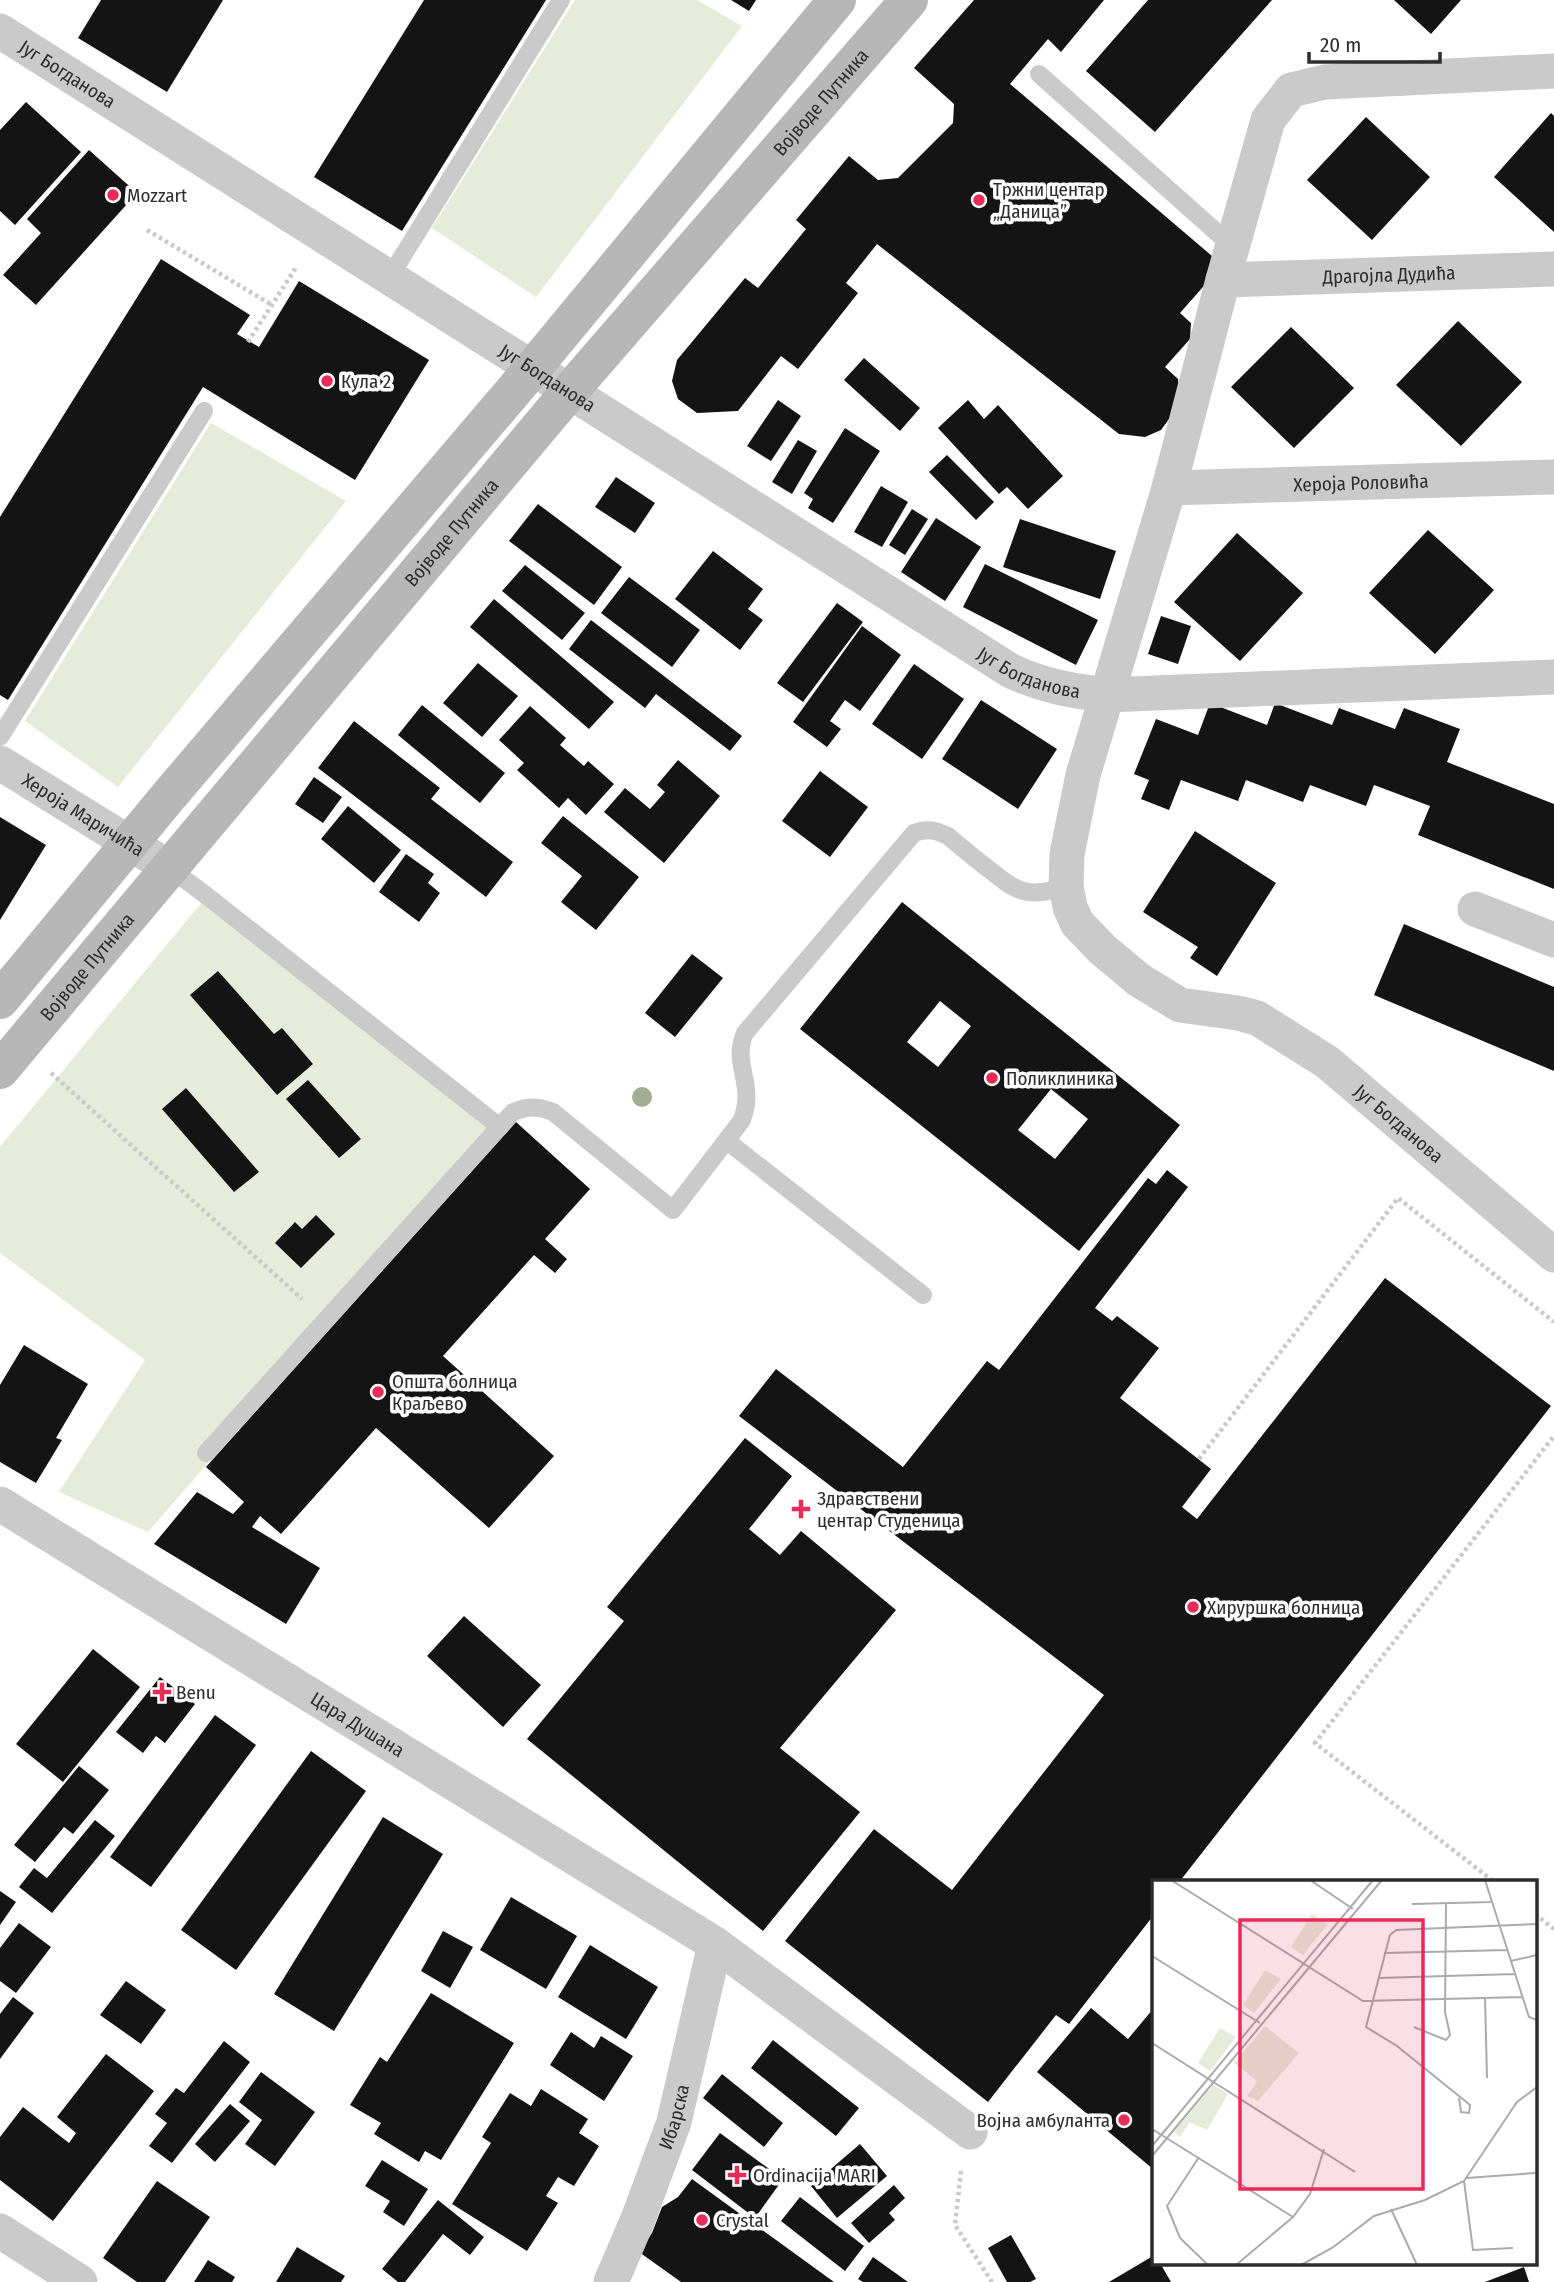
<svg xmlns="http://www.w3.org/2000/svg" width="1554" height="2282" font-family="'Fira Sans Condensed',sans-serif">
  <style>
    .green { fill: #e6ebda }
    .building { fill: #141414; fill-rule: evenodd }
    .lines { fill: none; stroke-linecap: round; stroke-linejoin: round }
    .path { stroke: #cacaca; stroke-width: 4.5; stroke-dasharray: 3.5 3.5; stroke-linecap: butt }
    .service { stroke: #cacaca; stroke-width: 18 }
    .minor { stroke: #cacaca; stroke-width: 35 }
    .secondary { stroke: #b7b7b7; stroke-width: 38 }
    .tree { fill: #a3ad93 }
    .poi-dot { fill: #e92b57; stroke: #fff; stroke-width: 2.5 }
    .labels { text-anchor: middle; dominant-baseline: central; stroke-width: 7; stroke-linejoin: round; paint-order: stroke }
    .street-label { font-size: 19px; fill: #2d2d2d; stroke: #fff }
    .poi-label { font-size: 19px; fill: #2d2d2d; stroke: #fff; text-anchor: start }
    .inset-road { fill: none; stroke: #ababab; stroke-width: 2 }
    .view { fill: #e92b57; fill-opacity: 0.15; stroke: #e92b57; stroke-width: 3.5 }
    .inset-edge { fill: none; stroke: #2d2d2d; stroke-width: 3.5 }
  </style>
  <rect width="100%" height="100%" fill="#fff"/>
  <!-- green -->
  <g class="green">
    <path d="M575 0H697L742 26 536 297 432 228Z"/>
    <path d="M211 423 346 501 118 787 25 721Z"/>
    <path d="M207 896 500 1127 148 1532 59 1492 145 1360 0 1253V1147Z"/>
  </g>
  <!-- building -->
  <g class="building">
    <path d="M101 0H223L167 92 78 38Z"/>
    <path d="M424 0H546L402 231 314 177Z"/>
    <path d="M731 0H756L749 11Z"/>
    <path d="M974 0H1104L1061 52 1048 39 1010 84 1212 256 1210 279 1180 313 1191 323 1190 339 1165 367 1178 379 1180 404 1161 430 1145 437 1119 434 877 244 846 283 858 293 798 369 781 356 738 411 697 413 678 399 672 381 677 360 745 278 758 288 806 229 796 220 849 156 878 180 898 178 953 123 954 104 914 68Z"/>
    <path d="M1148 0H1272L1155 132 1086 71Z"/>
    <path d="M1394 0H1461L1431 34Z"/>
    <path d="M26 102 81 152 15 225 0 211V130Z"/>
    <path d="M1551 113 1554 116V232L1494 177Z"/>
    <path d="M1366 117 1430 177 1372 240 1307 180Z"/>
    <path d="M89 150 137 193 36 305 3 275 41 233 27 219Z"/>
    <path d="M161 259 250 315 237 334 259 347 299 281 429 360 355 480 203 387 8 700 0 695V517Z"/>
    <path d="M1458 321 1522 382 1461 446 1396 385Z"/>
    <path d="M1291 327 1354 388 1294 448 1231 387Z"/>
    <path d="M864 358 920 408 900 431 844 380Z"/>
    <path d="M778 400 801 416 771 461 747 446Z"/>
    <path d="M968 400 984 419 998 405 1063 476 1028 509 1007 487 999 494 938 428Z"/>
    <path d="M845 428 880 451 833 523 808 508 813 499 804 493Z"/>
    <path d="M798 440 817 451 792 494 772 482Z"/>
    <path d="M947 455 994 502 976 520 929 472Z"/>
    <path d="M616 477 655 503 635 533 595 507Z"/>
    <path d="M881 486 908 502 882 547 854 532Z"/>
    <path d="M538 504 622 567 594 605 509 541Z"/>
    <path d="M912 509 928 519 905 555 889 545Z"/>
    <path d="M936 518 981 547 945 601 901 572Z"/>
    <path d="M1020 519 1116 551 1100 599 1003 567Z"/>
    <path d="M1428 530 1494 590 1435 654 1369 593Z"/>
    <path d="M1237 533 1303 593 1240 661 1174 602Z"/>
    <path d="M713 551 763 589 748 609 763 620 740 650 675 599Z"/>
    <path d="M985 564 1098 620 1076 665 963 607Z"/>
    <path d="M525 565 585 613 562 640 502 591Z"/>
    <path d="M629 577 700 630 672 667 601 613Z"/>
    <path d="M494 599 614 702 589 729 470 627Z"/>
    <path d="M837 603 863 622 803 702 777 683Z"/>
    <path d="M1161 616 1191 626 1178 664 1148 654Z"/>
    <path d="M591 620 742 736 730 751 656 694 645 708 569 649Z"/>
    <path d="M862 626 901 655 860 711 845 700 830 721 841 729 827 747 793 722Z"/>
    <path d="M478 663 518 696 482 737 443 703Z"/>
    <path d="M914 664 964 699 922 759 872 724Z"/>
    <path d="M981 700 1057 749 1018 809 942 759Z"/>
    <path d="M1210 703 1267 725 1275 703 1332 725 1339 708 1395 729 1404 708 1460 729 1447 762 1554 804V889L1418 835 1430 806 1374 785 1366 806 1310 785 1303 802 1246 780 1238 801 1181 780 1169 810 1141 799 1149 780 1134 774 1156 719 1198 735Z"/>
    <path d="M422 705 505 773 480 803 398 735Z"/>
    <path d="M530 706 566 738 560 745 584 766 588 761 614 784 586 815 568 798 559 808 517 770 524 763 499 740Z"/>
    <path d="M354 721 440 788 431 799 513 862 486 897 318 768Z"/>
    <path d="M678 760 720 796 664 863 604 812 625 788 650 809 665 792 657 785Z"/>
    <path d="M820 771 868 807 830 857 782 821Z"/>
    <path d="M314 777 342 797 323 823 295 804Z"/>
    <path d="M348 806 401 850 374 883 321 839Z"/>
    <path d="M563 816 639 877 596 930 561 902 582 876 541 843Z"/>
    <path d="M0 817 46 845 0 920Z"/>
    <path d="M1195 831 1276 883 1217 976 1190 958 1198 947 1143 912Z"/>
    <path d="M406 854 434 874 428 883 440 893 419 922 379 892Z"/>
    <path d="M902 902 1180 1125 1079 1251 800 1029ZM940 1001 971 1026 938 1067 907 1042ZM1051 1089 1088 1119 1055 1159 1018 1130Z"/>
    <path d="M1404 924 1554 987V1071L1374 995Z"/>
    <path d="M692 954 723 978 675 1037 645 1013Z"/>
    <path d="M218 971 274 1034 282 1028 313 1064 277 1095 190 995Z"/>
    <path d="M308 1080 361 1139 339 1158 286 1099Z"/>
    <path d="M186 1088 259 1172 234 1192 162 1109Z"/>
    <path d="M516 1122 590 1189 545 1239 567 1259 555 1273 534 1255 443 1356 554 1456 489 1528 376 1428 281 1534 260 1516 252 1527 320 1568 286 1624 154 1544 197 1492 233 1514 244 1502 206 1467Z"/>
    <path d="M1167 1170 1188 1187 1095 1308 1112 1321 1117 1316 1159 1348 1120 1398 1211 1469 1182 1507 1197 1519 1385 1278 1551 1406 1180 1881H1153V1916L1069 2024 1056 2015 988 2102 785 1941 874 1829 952 1890 1104 1695 739 1416 776 1369 903 1467 987 1361 999 1370 1148 1178 1156 1184Z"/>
    <path d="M316 1215 335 1234 301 1268 275 1243 295 1222 302 1229Z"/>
    <path d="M24 1345 88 1384 56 1438 62 1440 36 1483 0 1462V1385Z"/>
    <path d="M745 1438 792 1476 749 1529 780 1555 801 1531 896 1610 780 1748 860 1812 763 1931 527 1739 624 1621 607 1607Z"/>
    <path d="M464 1616 541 1685 503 1727 427 1656Z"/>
    <path d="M93 1649 140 1687 63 1782 16 1744Z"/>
    <path d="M160 1677 195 1704 165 1743 156 1736 143 1753 116 1732Z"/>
    <path d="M215 1715 256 1745 151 1887 110 1857Z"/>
    <path d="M311 1751 366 1791 236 1970 181 1930Z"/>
    <path d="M79 1766 109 1790 73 1834 64 1827 35 1862 14 1845Z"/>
    <path d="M383 1817 443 1854 334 2031 274 1994Z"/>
    <path d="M95 1820 115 1836 52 1913 19 1887 34 1868 47 1878Z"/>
    <path d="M0 1891 16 1902 0 1925Z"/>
    <path d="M511 1897 577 1936 546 1989 480 1950Z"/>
    <path d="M19 1923 51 1947 16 1993 0 1981V1948Z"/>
    <path d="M443 1931 473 1947 450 1988 421 1971Z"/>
    <path d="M590 1945 658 1987 626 2039 558 1997Z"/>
    <path d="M126 1981 166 2010 141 2044 100 2015Z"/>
    <path d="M431 1993 514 2043 441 2160 425 2151 419 2162 374 2134 381 2123 350 2105 380 2057 387 2062Z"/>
    <path d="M13 1997 34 2013 0 2059V2014Z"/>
    <path d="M1091 2008 1128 2039 1153 2009V2169L1037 2072Z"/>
    <path d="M571 2032 594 2048 601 2036 633 2056 604 2101 550 2065Z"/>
    <path d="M773 2040 859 2108 836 2136 751 2068Z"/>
    <path d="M224 2041 250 2062 172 2163 149 2146 167 2123 155 2114 176 2088 184 2093Z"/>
    <path d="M106 2054 154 2091 53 2221 0 2180V2137L23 2107 69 2143 76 2133 57 2117Z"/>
    <path d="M261 2072 315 2112 275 2166 245 2144 262 2120 239 2102Z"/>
    <path d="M722 2074 783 2123 764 2147 703 2098Z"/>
    <path d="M541 2089 588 2119 579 2133 599 2146 574 2186 558 2177 546 2196 558 2203 527 2251 452 2204 491 2143 482 2137 510 2093 531 2106Z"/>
    <path d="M230 2104 250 2121 215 2162 195 2144Z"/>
    <path d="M720 2133 783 2179 755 2218 692 2170Z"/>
    <path d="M860 2144 887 2176 837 2218 811 2186Z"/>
    <path d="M382 2160 428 2189 404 2226 383 2212 390 2201 365 2186Z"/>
    <path d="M692 2179 834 2282H681L639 2252 652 2233 662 2207 678 2197Z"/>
    <path d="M157 2181 210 2217 165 2282H137L103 2258Z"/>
    <path d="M894 2185 905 2198 889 2213 895 2220 869 2243 851 2223Z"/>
    <path d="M800 2197 864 2246 845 2271 781 2221Z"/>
    <path d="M438 2200 484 2237 470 2255 443 2234 405 2282H398L382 2269Z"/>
    <path d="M1011 2235 1036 2279 1030 2282H1007L988 2248Z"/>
    <path d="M297 2247 345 2276 341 2282H276Z"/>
    <path d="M1153 2256V2263H1160L1171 2282H1109Z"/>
    <path d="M873 2257 908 2282H863L858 2279Z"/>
    <path d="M208 2260 235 2277 232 2282H194Z"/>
    <path d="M1524 2267 1529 2282H1485Z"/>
  </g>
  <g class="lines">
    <!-- path -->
    <g class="path">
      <path d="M147 230 272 305"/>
      <path d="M248 342 297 266"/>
      <path d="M51 1073 302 1299"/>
      <path d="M1199 1459 1398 1198 1554 1322"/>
      <path d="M1493 1881 1315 1743 1554 1436"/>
      <path d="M1535 1914 1554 1929"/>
      <path d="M961 2171 955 2225 992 2282"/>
    </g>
    <!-- service -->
    <g class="service">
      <path d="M1039 74 1232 246"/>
      <path d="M389 278 561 0"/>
      <path d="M0 737 204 411"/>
      <path d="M168 867 207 896 500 1127"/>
      <path d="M727 1141 923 1295"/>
      <path d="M206 1453 513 1112C528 1106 538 1106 553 1112L673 1210 742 1120C756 1082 731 1065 745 1033L914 833C927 828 935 830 948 836 960 846 973 857 986 867 1016 891 1027 900 1066 886"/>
    </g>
    <!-- minor -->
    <g class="minor">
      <path id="s1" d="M0 31 1011 671C1044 686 1071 691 1107 695L1554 677"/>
      <path id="s2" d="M1554 71 1325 82 1291 90 1268 120 1223 280 1169 488 1083 775 1067 854 1066 886 1070 907 1077 923 1102 949 1139 980 1180 1005 1238 1013 1257 1018 1327 1062 1554 1255"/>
      <path id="s3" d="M1223 280 1554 269"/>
      <path id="s4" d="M1169 488 1554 477"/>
      <path id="s5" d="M0 763 168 867"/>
      <path d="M1475 909 1554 940"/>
      <path id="s6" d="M0 1504 715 1944 970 2132"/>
      <path d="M0 2231 80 2282"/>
      <path id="s7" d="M611 2282 638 2219 674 2122 715 1944"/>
    </g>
    <!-- secondary -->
    <g class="secondary">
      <path d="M0 1000 167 798 533 368 837 0"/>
      <path id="s8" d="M0 1070 569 392 909 0"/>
    </g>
  </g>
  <!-- trees -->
  <circle class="tree" cx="642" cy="1097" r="10"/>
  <!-- markers -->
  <g class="poi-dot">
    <circle cx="113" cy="195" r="7"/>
    <circle cx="979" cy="200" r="7"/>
    <circle cx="327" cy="381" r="7"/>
    <circle cx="992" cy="1078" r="7"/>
    <circle cx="378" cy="1392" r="7"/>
    <path d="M797.5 1498.5h7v7h7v7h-7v7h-7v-7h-7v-7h7z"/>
    <circle cx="1193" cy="1607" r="7"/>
    <path d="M158.5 1681.5h7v7h7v7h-7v7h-7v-7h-7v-7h7z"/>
    <circle cx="1124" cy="2120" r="7"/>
    <path d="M733.5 2164.5h7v7h7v7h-7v7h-7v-7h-7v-7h7z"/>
    <circle cx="702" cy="2220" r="7"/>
  </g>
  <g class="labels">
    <!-- street labels -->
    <g class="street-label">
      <text stroke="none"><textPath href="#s1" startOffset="80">Југ Богданова</textPath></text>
      <text stroke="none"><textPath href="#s8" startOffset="1269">Војводе Путника</textPath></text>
      <text stroke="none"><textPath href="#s3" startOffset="166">Драгојла Дудића</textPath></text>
      <text stroke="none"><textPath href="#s1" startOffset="648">Југ Богданова</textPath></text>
      <text stroke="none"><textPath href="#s4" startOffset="192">Хероја Роловића</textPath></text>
      <text stroke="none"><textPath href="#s8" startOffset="702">Војводе Путника</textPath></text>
      <text stroke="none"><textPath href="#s1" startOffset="1214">Југ Богданова</textPath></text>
      <text stroke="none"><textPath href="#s5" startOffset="98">Хероја Маричића</textPath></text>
      <text stroke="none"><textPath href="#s8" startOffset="135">Војводе Путника</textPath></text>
      <text stroke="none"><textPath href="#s2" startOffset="1522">Југ Богданова</textPath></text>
      <text stroke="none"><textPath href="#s6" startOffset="420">Цара Душана</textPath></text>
      <text stroke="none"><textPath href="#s7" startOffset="177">Ибарска</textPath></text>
    </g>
    <!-- poi labels -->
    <g class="poi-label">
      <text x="993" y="189">Тржни центар<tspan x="993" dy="22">„Даница”</tspan></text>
      <text x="127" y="195">Mozzart</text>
      <text x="341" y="381">Кула 2</text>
      <text x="1006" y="1078">Поликлиника</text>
      <text x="392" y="1381">Општа болница<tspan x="392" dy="22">Краљево</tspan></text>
      <text x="817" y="1498">Здравствени<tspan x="817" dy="22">центар Студеница</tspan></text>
      <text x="1207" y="1607">Хируршка болница</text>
      <text x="176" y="1692">Benu</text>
      <text x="1110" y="2120" text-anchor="end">Војна амбуланта</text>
      <text x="753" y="2175">Ordinacija MARI</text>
      <text x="716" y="2220">Crystal</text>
    </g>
  </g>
  <!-- overview -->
  <g transform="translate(1152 1880)">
    <rect width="385" height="385" fill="#fff"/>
    <path d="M160 34 176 44 151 75 139 67ZM113 90 129 99 102 133 91 125ZM113 146 147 173 106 221 95 216 105 201 82 183ZM68 148 84 157 58 191 46 183ZM61 205 76 214 55 250 38 242 28 257 22 252Z" fill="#e6ebda"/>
    <path class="inset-road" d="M19 0 211 121 371 117M158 0 201 29M333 0 377 137 385 140M260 24 339 22M232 73 355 70M0 76 108 143M359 81 385 75M226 98 363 94M333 117 335 198M262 147 294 160 298 155 293 132 294 23M0 163 203 292M307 218 309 232 317 233 318 225 245 166 214 147 238 55 244 50 385 44M0 249 141 337M0 266 221 0M0 276 230 0M47 277 15 326 28 358 56 385M315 298 383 293M312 301 321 370 361 368M239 329 265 385M84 385 141 337 158 314 172 269M149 385 180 368 222 336 273 320 312 301 365 222 385 207"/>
    <path class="view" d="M88 40H271V309H88Z"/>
    <rect width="385" height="385" class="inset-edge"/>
  </g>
  <!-- scale -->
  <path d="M1309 52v10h131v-10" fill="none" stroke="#2d2d2d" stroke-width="3.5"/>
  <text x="1320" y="52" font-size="21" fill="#2d2d2d" stroke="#ffffff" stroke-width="5" paint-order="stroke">20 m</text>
</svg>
